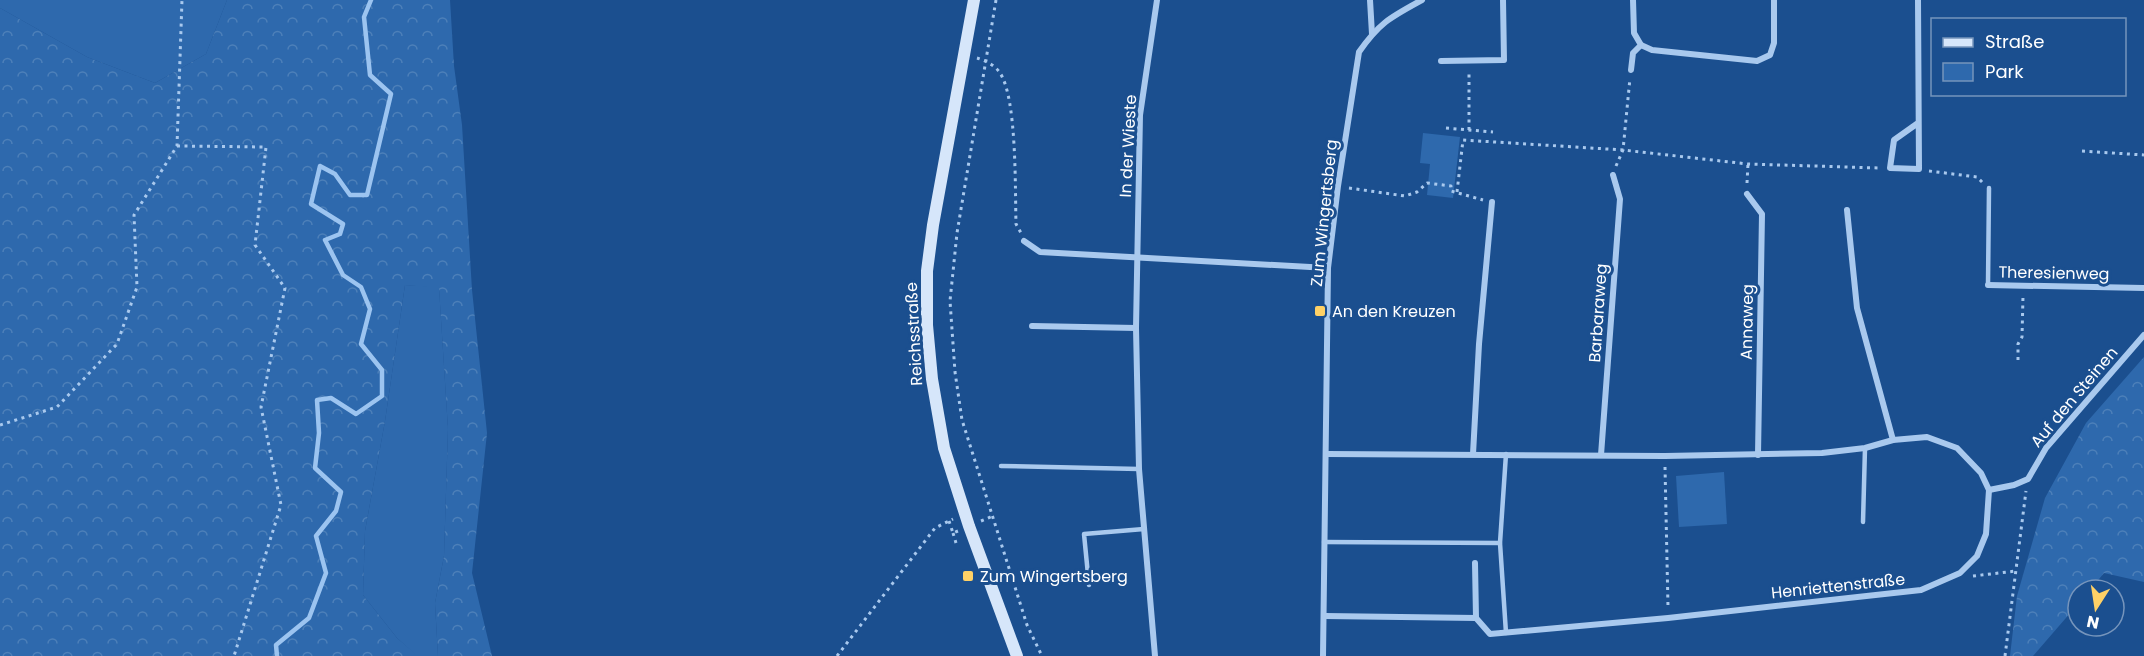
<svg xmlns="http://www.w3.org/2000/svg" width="2144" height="656" font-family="Poppins,sans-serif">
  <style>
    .green { fill: #2e69ad }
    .forest { fill: url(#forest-crowns) }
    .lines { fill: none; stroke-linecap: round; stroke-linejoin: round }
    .stream { stroke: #9cc4f0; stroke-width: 4.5 }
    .path { stroke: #a9c9ee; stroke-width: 3; stroke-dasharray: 3 4.5; stroke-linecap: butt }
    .lane { stroke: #a9c9ee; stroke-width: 4.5 }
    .street { stroke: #a9c9ee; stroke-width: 6 }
    .secondary { stroke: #d6e6fa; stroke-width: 12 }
    .poi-dot { fill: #ffd166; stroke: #1b4f8f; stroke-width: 2 }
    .labels { text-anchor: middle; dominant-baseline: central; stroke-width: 6; stroke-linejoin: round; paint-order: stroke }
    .street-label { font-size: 16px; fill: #fff; stroke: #1b4f8f }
    .poi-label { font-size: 16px; fill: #fff; stroke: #1b4f8f; text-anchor: start }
  </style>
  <defs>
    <pattern id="forest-crowns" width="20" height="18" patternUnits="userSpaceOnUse" patternTransform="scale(1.5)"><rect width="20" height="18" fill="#2e69ad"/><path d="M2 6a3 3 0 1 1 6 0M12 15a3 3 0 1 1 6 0" fill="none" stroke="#4d80b9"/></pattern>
  </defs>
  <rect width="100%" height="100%" fill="#1b4f8f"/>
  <!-- green -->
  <g class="green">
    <path d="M0 0H227L206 54 155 83 87 57 0 8Z"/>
    <path d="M1423 133 1460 137 1453 198 1427 195 1430 164 1420 163Z"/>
    <path d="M405 285 439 287 448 429 444 556 435 603 438 656H417L397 638 363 595 365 531 385 421Z"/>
    <path d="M1724 472 1727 524 1679 527 1676 476Z"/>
  </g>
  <!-- forest -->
  <g class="forest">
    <path d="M227 0H450L454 66 462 125 472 290 487 433 472 573 492 656H438L435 603 444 556 448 429 439 288 405 285 385 421 365 531 363 595 397 638 418 656H0V8L87 57 155 83 206 54Z"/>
    <path d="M2144 357V582L2104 573 2090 590H2078V604L2033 656H2010L2017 596 2045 498 2086 423Z"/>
  </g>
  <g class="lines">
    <!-- stream -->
    <path class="stream" d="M277 656 276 645 309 618 326 573 316 536 336 511 341 492 315 468 319 433 317 400 331 398 356 414 382 396V370L361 344 370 309 361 287 343 275 325 240 340 234 343 224 311 204 320 166 335 174 350 195H367L391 94 370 75 364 17 371 0"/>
    <!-- path -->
    <g class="path">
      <path d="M996 0 957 233 950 301 955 372 962 420 1027 625 1042 656"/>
      <path d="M977 58C984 60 995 65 1000 73 1017 98 1015 189 1016 224L1021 233"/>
      <path d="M1446 128 1493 132"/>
      <path d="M1469 130V71"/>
      <path d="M177 146 266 147 255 245 285 288 261 407 281 505 234 656"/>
      <path d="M2082 151 2144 155"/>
      <path d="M1616 166 1623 150 1630 78"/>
      <path d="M1929 171 1977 177 1983 183"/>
      <path d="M1747 183 1748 164"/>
      <path d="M1349 188 1405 196 1417 192 1427 183 1451 186V191L1483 200"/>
      <path d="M1457 192 1463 140 1623 150 1748 164 1879 168"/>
      <path d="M2018 360V344L2022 337 2023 296"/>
      <path d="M0 425 57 407 117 344 137 287 134 215 177 146 182 0"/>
      <path d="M1665 467 1668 607"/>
      <path d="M949 521 953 533 958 531"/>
      <path d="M981 521 993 516"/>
      <path d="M953 533 956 543"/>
      <path d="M1973 576 2016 571"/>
      <path d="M837 656 935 528 953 519"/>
      <path d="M2005 656 2026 491"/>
    </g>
    <!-- lane -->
    <g class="lane">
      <path d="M1988 285 1989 188"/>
      <path d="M1506 454 1500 543 1506 633"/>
      <path d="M1001 466 1139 469"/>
      <path d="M1863 522 1865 448"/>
      <path d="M1324 542 1500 543"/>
      <path d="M1089 585 1084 534 1144 529"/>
    </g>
    <!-- street -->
    <g class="street">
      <path d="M1370 0 1372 34"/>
      <path d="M1641 45 1652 50 1757 61 1770 55 1774 43V0"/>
      <path d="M1441 61 1504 60 1503 0"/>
      <path d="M1631 70 1633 53 1641 45 1634 33 1633 0"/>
      <path d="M1918 123 1894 140 1890 168 1919 169 1918 0"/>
      <path d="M1747 194 1762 214 1758 455"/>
      <path d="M1847 210 1857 308 1893 440"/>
      <path d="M1024 241 1040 252 1328 268"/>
      <path d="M1988 285 2144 288"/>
      <path d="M1032 326 1136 328"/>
      <path d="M1473 454 1479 344 1492 202"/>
      <path d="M1601 455 1620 199 1613 175"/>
      <path d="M1989 490 2014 485 2028 479 2046 448 2144 335"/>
      <path d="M1475 563 1476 618"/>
      <path d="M1325 616 1476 618 1490 634 1668 618 1921 590 1960 573 1977 556 1986 534 1989 490 1981 473 1957 448 1927 437 1893 440 1865 448 1822 453 1665 456 1327 454"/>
      <path d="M1155 656 1139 469 1136 328 1140 115 1157 0"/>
      <path d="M1323 656 1328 268 1338 186 1359 52C1380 22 1391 17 1422 0"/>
    </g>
    <!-- secondary -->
    <path class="secondary" d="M974 0 933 225 927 271V325L932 379 944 448 969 526 1017 656"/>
  </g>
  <!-- markers -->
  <g class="poi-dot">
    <rect x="1314" y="305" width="12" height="12" rx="3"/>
    <rect x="962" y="570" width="12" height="12" rx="3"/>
  </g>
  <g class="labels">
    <!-- street labels -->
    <g class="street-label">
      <text transform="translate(1128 146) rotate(-87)">In der Wieste</text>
      <text transform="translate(1324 213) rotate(-84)">Zum Wingertsberg</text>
      <text transform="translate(2054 273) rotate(1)">Theresienweg</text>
      <text transform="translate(1598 313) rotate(-86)">Barbaraweg</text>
      <text transform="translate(1747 322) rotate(-89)">Annaweg</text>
      <text transform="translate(914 334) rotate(-93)">Reichsstraße</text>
      <text transform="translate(2074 397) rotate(-50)">Auf den Steinen</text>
      <text transform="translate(1838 586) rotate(-6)">Henriettenstraße</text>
    </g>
    <!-- poi labels -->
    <g class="poi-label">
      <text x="1332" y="311">An den Kreuzen</text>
      <text x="980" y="576">Zum Wingertsberg</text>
    </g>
  </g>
  <!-- legend -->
  <rect x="1931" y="18" width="195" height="78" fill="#1b4f8f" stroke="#7695bc" stroke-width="1.5"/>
  <rect x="1943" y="38" width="30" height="9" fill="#d6e6fa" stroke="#7695bc" stroke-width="1.5"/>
  <text x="1985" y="48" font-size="18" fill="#ffffff">Straße</text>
  <rect x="1943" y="63" width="30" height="18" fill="#2e69ad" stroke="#7695bc" stroke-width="1.5"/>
  <text x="1985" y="78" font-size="18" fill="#ffffff">Park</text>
  <!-- north arrow -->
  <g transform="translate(2096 608) rotate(192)"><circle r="28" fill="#1b4f8f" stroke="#7695bc" stroke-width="1.5"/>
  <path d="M0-4.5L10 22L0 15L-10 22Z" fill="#ffd166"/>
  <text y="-9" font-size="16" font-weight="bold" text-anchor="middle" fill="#ffffff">N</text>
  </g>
</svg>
